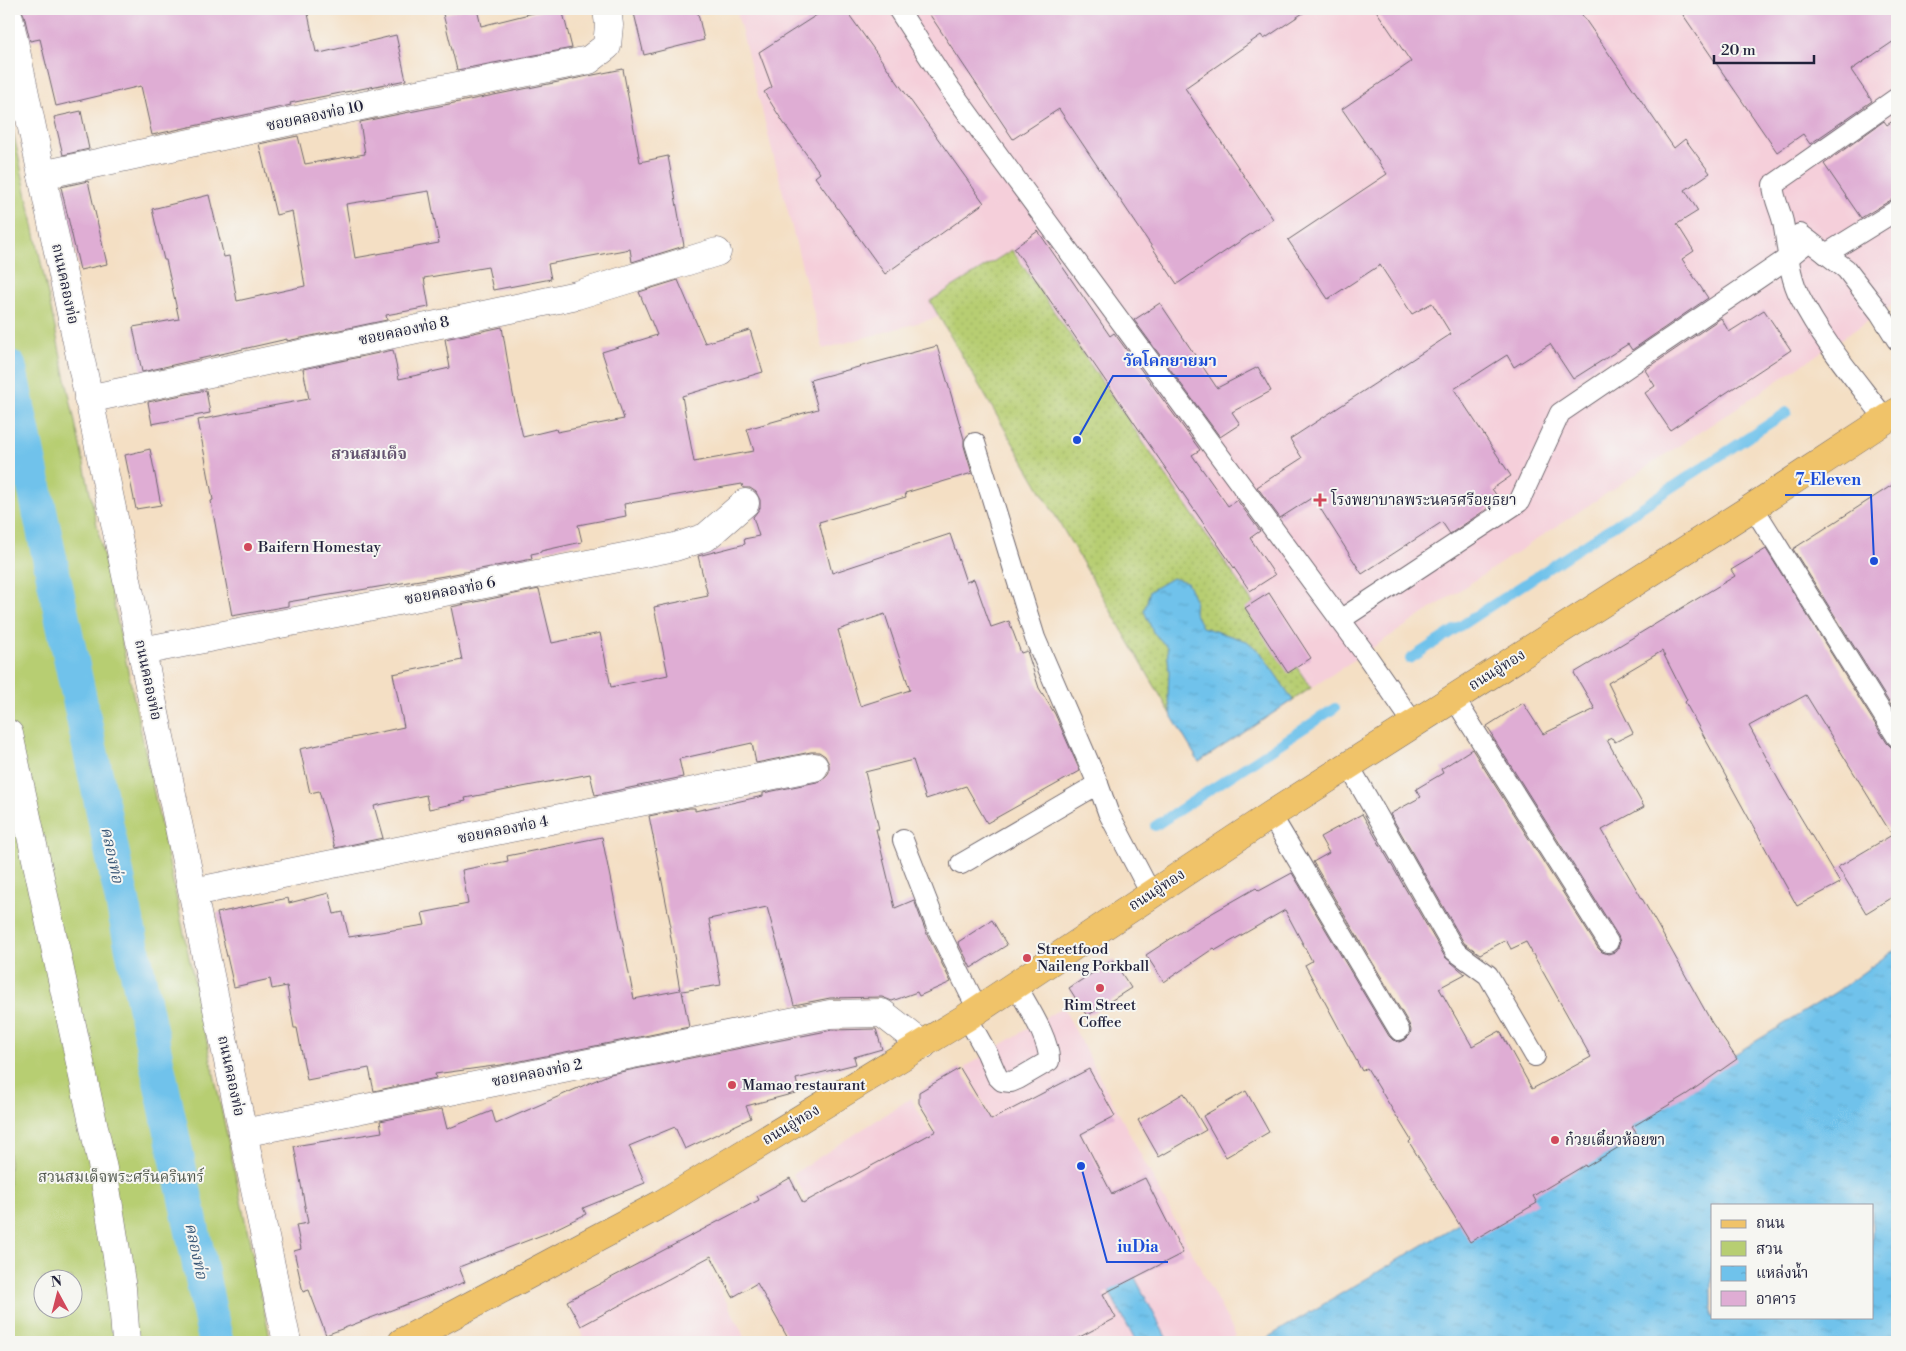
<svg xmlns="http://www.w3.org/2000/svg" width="1906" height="1351" font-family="'Libre Bodoni','Noto Serif Thai',serif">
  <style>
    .built { fill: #f5cfda }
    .grass { fill: url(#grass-dots); stroke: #6c7856 }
    .park { fill: #b7ce72; stroke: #6c7856; fill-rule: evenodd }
    .water { fill: url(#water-ripples); stroke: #487293; fill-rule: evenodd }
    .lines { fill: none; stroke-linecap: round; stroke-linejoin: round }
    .stream { stroke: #6fc2eb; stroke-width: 10 }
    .canal { stroke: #6fc2eb; stroke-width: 35 }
    .building { fill: #dfadd4; fill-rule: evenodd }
    .service-casing { stroke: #6c646b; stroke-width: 22 }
    .minor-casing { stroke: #6c646b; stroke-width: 29 }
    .tertiary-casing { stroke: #6c646b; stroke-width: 29 }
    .primary-casing { stroke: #6c646b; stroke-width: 29 }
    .service { stroke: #fff; stroke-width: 20 }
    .minor { stroke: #fff; stroke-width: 28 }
    .tertiary { stroke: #fff; stroke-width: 28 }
    .primary { stroke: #f0c369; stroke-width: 28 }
    .poi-dot { fill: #d1495b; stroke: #f6f6f2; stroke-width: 2 }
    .labels { text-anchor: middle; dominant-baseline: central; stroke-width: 4; stroke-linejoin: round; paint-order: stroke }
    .street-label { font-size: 15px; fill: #22223b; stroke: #f6f6f2 }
    .poi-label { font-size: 15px; fill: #22223b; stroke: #f6f6f2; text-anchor: start }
    .park-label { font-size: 15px; fill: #4f564c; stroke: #f6f6f2 }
    .neighbourhood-label { font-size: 16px; font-weight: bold; fill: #645371; stroke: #f6f6f2 }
    .water-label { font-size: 16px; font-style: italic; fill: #3d5a79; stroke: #f6f6f2 }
    .leader { fill: none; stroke: #1d4ed8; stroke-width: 2 }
    .callout-dot { fill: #1d4ed8; stroke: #f6f6f2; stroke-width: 2 }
    .callout-label { font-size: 16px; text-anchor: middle; font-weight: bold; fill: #1d4ed8; stroke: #f6f6f2; stroke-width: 4; stroke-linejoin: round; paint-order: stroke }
  </style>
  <defs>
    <pattern id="grass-dots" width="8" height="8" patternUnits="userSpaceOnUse" patternTransform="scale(1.25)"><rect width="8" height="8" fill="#b7ce72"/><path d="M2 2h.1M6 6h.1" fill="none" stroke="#9db164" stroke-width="1.8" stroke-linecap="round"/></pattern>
    <pattern id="water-ripples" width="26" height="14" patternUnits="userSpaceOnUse" patternTransform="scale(1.25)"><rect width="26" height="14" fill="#6fc2eb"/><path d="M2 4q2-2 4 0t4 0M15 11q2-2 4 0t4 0" fill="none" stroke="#60a6ca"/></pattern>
  </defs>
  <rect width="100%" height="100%" fill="#f6f6f2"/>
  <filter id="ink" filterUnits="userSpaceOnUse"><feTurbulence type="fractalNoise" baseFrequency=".02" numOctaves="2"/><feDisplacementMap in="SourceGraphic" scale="10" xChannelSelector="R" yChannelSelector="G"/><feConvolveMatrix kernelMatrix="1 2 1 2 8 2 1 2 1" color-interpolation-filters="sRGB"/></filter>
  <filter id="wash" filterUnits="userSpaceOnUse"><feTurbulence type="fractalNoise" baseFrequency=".0096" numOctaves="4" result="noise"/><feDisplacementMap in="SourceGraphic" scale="20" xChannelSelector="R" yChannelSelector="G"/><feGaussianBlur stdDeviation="1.12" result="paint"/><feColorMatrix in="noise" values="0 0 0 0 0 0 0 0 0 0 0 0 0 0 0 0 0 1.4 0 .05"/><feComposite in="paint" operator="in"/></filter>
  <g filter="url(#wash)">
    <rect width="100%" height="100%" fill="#f4dfc4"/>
    <!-- built -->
    <g class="built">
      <path d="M736 9H1897V302L1199 762 939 317 823 349Z"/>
      <path d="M1063 1007 1236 1336 1225 1342H880L793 1174 911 1098 1028 1305 1075 1280 965 1067Z"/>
      <path d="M697 1244 747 1342H586L571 1311Z"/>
    </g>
    <!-- grass -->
    <path class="grass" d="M1012 250 1311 688 1199 762 930 301Z"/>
    <!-- park -->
    <path class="park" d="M9 112 271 1342H9ZM42 1278H72V1308H42Z"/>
    <!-- water -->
    <g class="water">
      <path d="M1172 578 1187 582 1195 599 1194 612 1202 627 1247 641 1261 653 1293 700 1199 762 1172 717 1168 696 1169 671 1167 647 1153 632 1144 611 1150 591Z"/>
      <path d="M1897 948V1342H1260L1455 1226 1836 992ZM1712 1205H1872V1317H1712Z"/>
      <path d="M1130 1268 1168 1341 1166 1342H1136L1104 1282Z"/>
    </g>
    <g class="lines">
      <!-- stream -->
      <g class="stream">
        <path d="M1410 659 1787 412"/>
        <path d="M1155 826 1335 708"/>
      </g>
      <!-- canal -->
      <path class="canal" d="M9 367 216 1342"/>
    </g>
    <g id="blocks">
      <!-- building -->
      <g class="building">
        <path d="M21 9H307L316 52 320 51V53L396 35 406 80 290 103 291 105 152 135 141 86 56 106 40 39 30 41 24 15Z"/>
        <path d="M465 9H477L481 26 549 9H562L572 48 457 70 443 14Z"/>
        <path d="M633 9H697L704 40 644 55Z"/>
        <path d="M826 9H845L984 203 885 274 815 177 820 173 783 122 764 92 772 87 759 52Z"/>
        <path d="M926 9H1309L1264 39 1261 35 1185 88 1273 219 1177 284 1059 109 1013 139Z"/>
        <path d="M1375 9H1578L1674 148 1685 139 1710 173 1685 190 1698 211 1677 224 1694 251 1682 259 1708 298 1632 350 1628 344 1573 379 1550 344 1514 367 1507 355 1454 389 1511 476 1492 489 1500 500 1450 534 1442 522 1362 574 1313 497 1280 518 1257 487 1302 458 1290 439 1451 334 1432 303 1412 314 1380 265 1328 299 1288 240 1387 174 1342 109 1411 62Z"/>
        <path d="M1679 9H1897V39L1851 70 1872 101 1810 144 1803 134 1777 152Z"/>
        <path d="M623 69 640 162 668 156 684 246 632 262 630 249 548 264 551 279 493 290 488 267 424 278 429 307 386 315 387 320 287 341V339L142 372 133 327 179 319 166 260H164L152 209 209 195 224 257 229 256 237 301 305 286 292 211 276 215 259 144 298 136 305 164 365 154 360 122ZM429 191 439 243 355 258 346 204Z"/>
        <path d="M81 111 89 149 63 155 54 117Z"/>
        <path d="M1897 118V198L1891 200 1861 218 1824 164 1884 121 1887 125Z"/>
        <path d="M88 181 107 264 80 270 61 187Z"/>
        <path d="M1038 231 1110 336 1114 333 1200 450 1192 455 1228 506 1237 500 1260 531 1250 538 1275 575 1250 591 1014 248Z"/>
        <path d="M678 280 705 343 750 330 763 372 682 396 694 462 754 451 747 429 818 409 810 380 937 346 964 439V446L972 473 905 493 906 497 819 522 832 573 950 534 966 582 974 579 991 627 1009 621 1021 653 1027 651 1039 688 1055 714 1080 771 987 823 966 786 926 799 913 760 865 772 879 829H876L895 908 914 900 926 932 951 982 919 996 917 992 892 1001 882 997 830 998 794 1005 767 907 709 919 721 985 682 991 689 1027 501 1065 435 1074 436 1078 374 1091 369 1068 307 1080 297 1028H294L287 986 272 989 270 979 234 987 217 913 288 898 289 903 329 893 334 914 343 912 349 937 425 925 422 913 468 904 462 870 508 861 507 856 602 837 634 999 680 990 669 927H671L649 816 689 808H695V811L763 796V793L817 782 825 778 829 772V764L825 756 819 752H811L756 763 752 743 679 759 683 777 595 795 590 774 465 798 466 801 429 809 426 795 374 806 383 838 335 848 319 791 310 793 300 749 404 727 393 674 462 660 451 607 539 589 552 643 600 633 611 687 668 675 654 607 708 596 698 556 745 544 744 539 759 536 753 517 760 508V500L756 492 750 488H743L742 484 624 504 626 516 578 525 582 542 541 551V552L531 554 532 559 444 576 288 602V606L232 616 211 501 213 500 198 420 309 399 303 369 393 350 399 379 450 368 445 339 502 327 513 394 523 437 556 429 557 432 624 419 602 352 657 335 639 292ZM885 614 910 690 860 706 838 630Z"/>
        <path d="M1160 303 1217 388 1258 367 1271 391 1232 412 1240 424 1220 437 1134 320Z"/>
        <path d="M1764 310 1791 350 1670 430 1645 393 1655 386 1645 370 1721 318 1729 332Z"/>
        <path d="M206 390 210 413 152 424 148 402Z"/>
        <path d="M150 449 161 505 136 509 125 455Z"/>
        <path d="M1897 482V715L1793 549Z"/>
        <path d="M1766 549 1887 743 1892 748 1897 749V894L1866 913 1838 867 1892 835 1806 695 1749 726 1783 788 1840 883 1797 906 1685 702 1687 700 1662 651 1608 683 1633 733 1615 742 1612 738 1607 740 1644 807 1602 830 1658 926 1712 1023 1737 1059 1687 1094 1632 1127 1637 1134 1618 1145 1619 1147 1586 1167 1585 1165 1533 1196 1537 1203 1470 1242 1409 1142 1411 1140 1367 1068 1362 1071 1305 965 1312 961 1285 910 1216 950 1214 948 1164 982 1146 955 1193 924 1256 888 1259 891 1292 873 1389 1036 1393 1040 1399 1042 1405 1040 1410 1035 1411 1030 1409 1024 1313 862 1329 853 1320 837 1362 814 1445 957 1465 974 1439 988 1472 1046 1500 1031 1532 1089 1591 1057 1526 942 1511 949 1506 940 1480 954 1464 943 1390 814 1421 797 1416 789 1443 773 1441 769 1472 749 1598 948 1602 952 1608 954 1615 952 1618 948 1620 942 1618 936 1492 736 1493 735 1487 726 1523 703 1543 734 1595 709 1574 673 1735 576 1731 570Z"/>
        <path d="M1269 593 1311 658 1288 673 1245 608Z"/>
        <path d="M992 920 1007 945 971 968 958 942Z"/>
        <path d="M1113 960 1131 988 1087 1016 1069 988Z"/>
        <path d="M876 1029 882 1049 854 1057 856 1064 796 1079 799 1092 746 1106 751 1118 685 1149 675 1127 629 1146 645 1183 583 1208 586 1214 547 1233 459 1267 465 1282 326 1335 309 1290 303 1292 294 1251 301 1249 296 1225 308 1223 294 1146 382 1132 380 1121 442 1109 447 1129 492 1111 496 1124 610 1074 832 1030Z"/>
        <path d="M960 1068 991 1120 1089 1069 1115 1116 1081 1134 1112 1194 1145 1178 1183 1253 1103 1294 1116 1318 1070 1342H790L757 1283 733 1297 711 1256 581 1326 567 1301 759 1200 757 1196 790 1178 803 1203 936 1131 919 1103V1092Z"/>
        <path d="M1246 1091 1269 1132 1226 1157 1203 1116Z"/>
        <path d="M1184 1093 1206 1130 1159 1157 1138 1120Z"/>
      </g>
    </g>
  </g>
  <g filter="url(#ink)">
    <use href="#blocks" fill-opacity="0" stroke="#6c646b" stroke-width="1"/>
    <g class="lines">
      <defs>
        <g id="service">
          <path d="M898 9 948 86 1001 159 1364 652 1414 724"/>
          <path d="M1800 234 1846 269 1880 313 1897 340"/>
          <path d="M1826 254 1897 210"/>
          <path d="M1886 420C1856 380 1822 341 1800 297 1788 274 1788 247 1783 222 1780 209 1774 200 1773 185L1897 98"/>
          <path d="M975 443 1035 638 1098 784 1108 812 1151 894"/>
          <path d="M1753 507 1897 737"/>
          <path d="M1340 620 1519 502 1560 413 1788 258 1809 241"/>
          <path d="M1454 698 1608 942"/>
          <path d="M1349 766 1455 951 1488 975 1535 1056"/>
          <path d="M1271 815 1399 1030"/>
          <path d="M903 840 937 927 978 1010"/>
          <path d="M961 864 1098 784"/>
          <path d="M967 1017 987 1053 997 1076 1002 1081 1011 1082 1018 1079 1049 1061C1050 1039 1026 1004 1016 985"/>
        </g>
        <g id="minor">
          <path d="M42 175 417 94 589 60 607 46 609 25 607 9"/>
          <path d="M88 399 577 295 717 252"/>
          <path d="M142 651 675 547 706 537 745 503"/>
          <path d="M193 892 814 767"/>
          <path d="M243 1133 830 1014 882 1013 923 1045"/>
        </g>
        <g id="tertiary">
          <path d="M9 18 287 1342"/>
          <path d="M9 734 103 1169 122 1288 126 1342"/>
        </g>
        <path id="primary" d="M402 1342 663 1203 967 1017 1271 815 1753 507 1897 412"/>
      </defs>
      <!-- service casing -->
      <use href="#service" class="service-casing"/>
      <!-- minor casing -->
      <use href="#minor" class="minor-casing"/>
      <!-- tertiary casing -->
      <use href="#tertiary" class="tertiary-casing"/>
      <!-- primary casing -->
      <use href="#primary" class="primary-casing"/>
      <!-- service -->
      <use href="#service" class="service"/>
      <!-- minor -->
      <use href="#minor" class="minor"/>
      <!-- tertiary -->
      <use href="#tertiary" class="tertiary"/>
      <!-- primary -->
      <use href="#primary" class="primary"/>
    </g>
  </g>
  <!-- markers -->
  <g class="poi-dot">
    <path d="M1317.5 492.5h5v5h5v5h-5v5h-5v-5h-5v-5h5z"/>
    <circle cx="248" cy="547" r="5"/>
    <circle cx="1027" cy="958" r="5"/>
    <circle cx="1100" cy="988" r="5"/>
    <circle cx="732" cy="1085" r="5"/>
    <circle cx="1555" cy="1140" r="5"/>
  </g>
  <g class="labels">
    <!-- street labels -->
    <g class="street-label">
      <text transform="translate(315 116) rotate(-12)">ซอยคลองท่อ 10</text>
      <text transform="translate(65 284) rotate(78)">ถนนคลองท่อ</text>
      <text transform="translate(404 331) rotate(-12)">ซอยคลองท่อ 8</text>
      <text transform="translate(450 591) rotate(-11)">ซอยคลองท่อ 6</text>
      <text transform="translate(1497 670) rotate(-32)">ถนนอู่ทอง</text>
      <text transform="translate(148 680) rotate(78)">ถนนคลองท่อ</text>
      <text transform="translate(503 830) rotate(-11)">ซอยคลองท่อ 4</text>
      <text transform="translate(1157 890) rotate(-33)">ถนนอู่ทอง</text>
      <text transform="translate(537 1073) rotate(-11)">ซอยคลองท่อ 2</text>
      <text transform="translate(231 1076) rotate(78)">ถนนคลองท่อ</text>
      <text transform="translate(791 1125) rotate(-31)">ถนนอู่ทอง</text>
    </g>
    <!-- poi labels -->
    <g class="poi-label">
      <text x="1331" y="500">โรงพยาบาลพระนครศรีอยุธยา</text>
      <text x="258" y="547">Baifern Homestay</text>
      <text x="1037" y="949">Streetfood<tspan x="1037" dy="17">Naileng Porkball</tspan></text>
      <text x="1100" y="1005" text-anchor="middle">Rim Street<tspan x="1100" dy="17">Coffee</tspan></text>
      <text x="742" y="1085">Mamao restaurant</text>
      <text x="1565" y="1140">ก๋วยเตี๋ยวห้อยขา</text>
    </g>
    <!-- park labels -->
    <g class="park-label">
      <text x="121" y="1177">สวนสมเด็จพระศรีนครินทร์</text>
    </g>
    <!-- neighbourhood labels -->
    <g class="neighbourhood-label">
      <text x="369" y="454">สวนสมเด็จ</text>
    </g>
    <!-- water labels -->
    <g class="water-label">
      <text transform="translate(112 855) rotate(78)">คลองท่อ</text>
      <text transform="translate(196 1251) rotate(78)">คลองท่อ</text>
    </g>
  </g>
  <!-- callouts -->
  <path class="leader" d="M1077 440L1113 376H1227M1874 561L1871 495H1785M1081 1166L1107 1262H1168"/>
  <g class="callout-dot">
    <circle cx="1077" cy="440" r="5"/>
    <circle cx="1874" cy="561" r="5"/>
    <circle cx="1081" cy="1166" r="5"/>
  </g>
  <g class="callout-label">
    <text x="1170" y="366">วัดโคกยายมา</text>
    <text x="1828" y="485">7-Eleven</text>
    <text x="1138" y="1252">iuDia</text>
  </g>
  <!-- margin -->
  <rect width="1906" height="1351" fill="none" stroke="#f6f6f2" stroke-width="30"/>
  <!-- legend -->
  <rect x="1711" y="1204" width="162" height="115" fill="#f6f6f2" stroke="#a1a1a9"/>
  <rect x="1721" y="1220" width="25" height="8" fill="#f0c369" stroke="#a1a1a9"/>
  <text x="1756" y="1228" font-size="15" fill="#22223b">ถนน</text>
  <rect x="1721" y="1241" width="25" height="15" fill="#b7ce72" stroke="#a1a1a9"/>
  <text x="1756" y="1254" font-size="15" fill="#22223b">สวน</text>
  <rect x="1721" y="1266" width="25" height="15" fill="url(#water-ripples)" stroke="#a1a1a9"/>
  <text x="1756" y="1278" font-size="15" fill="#22223b">แหล่งน้ำ</text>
  <rect x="1721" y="1291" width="25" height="15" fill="#dfadd4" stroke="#a1a1a9"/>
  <text x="1756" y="1304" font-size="15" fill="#22223b">อาคาร</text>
  <!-- north arrow -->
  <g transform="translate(58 1294) rotate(353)"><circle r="24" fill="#f6f6f2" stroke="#a1a1a9"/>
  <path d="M0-4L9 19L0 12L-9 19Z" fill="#d1495b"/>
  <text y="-8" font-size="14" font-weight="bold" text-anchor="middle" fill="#22223b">N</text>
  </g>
  <!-- scale -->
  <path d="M1714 55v8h100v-8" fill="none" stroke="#22223b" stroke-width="2.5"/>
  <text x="1721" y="55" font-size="15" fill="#22223b" stroke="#f6f6f2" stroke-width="4" paint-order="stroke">20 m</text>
</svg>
